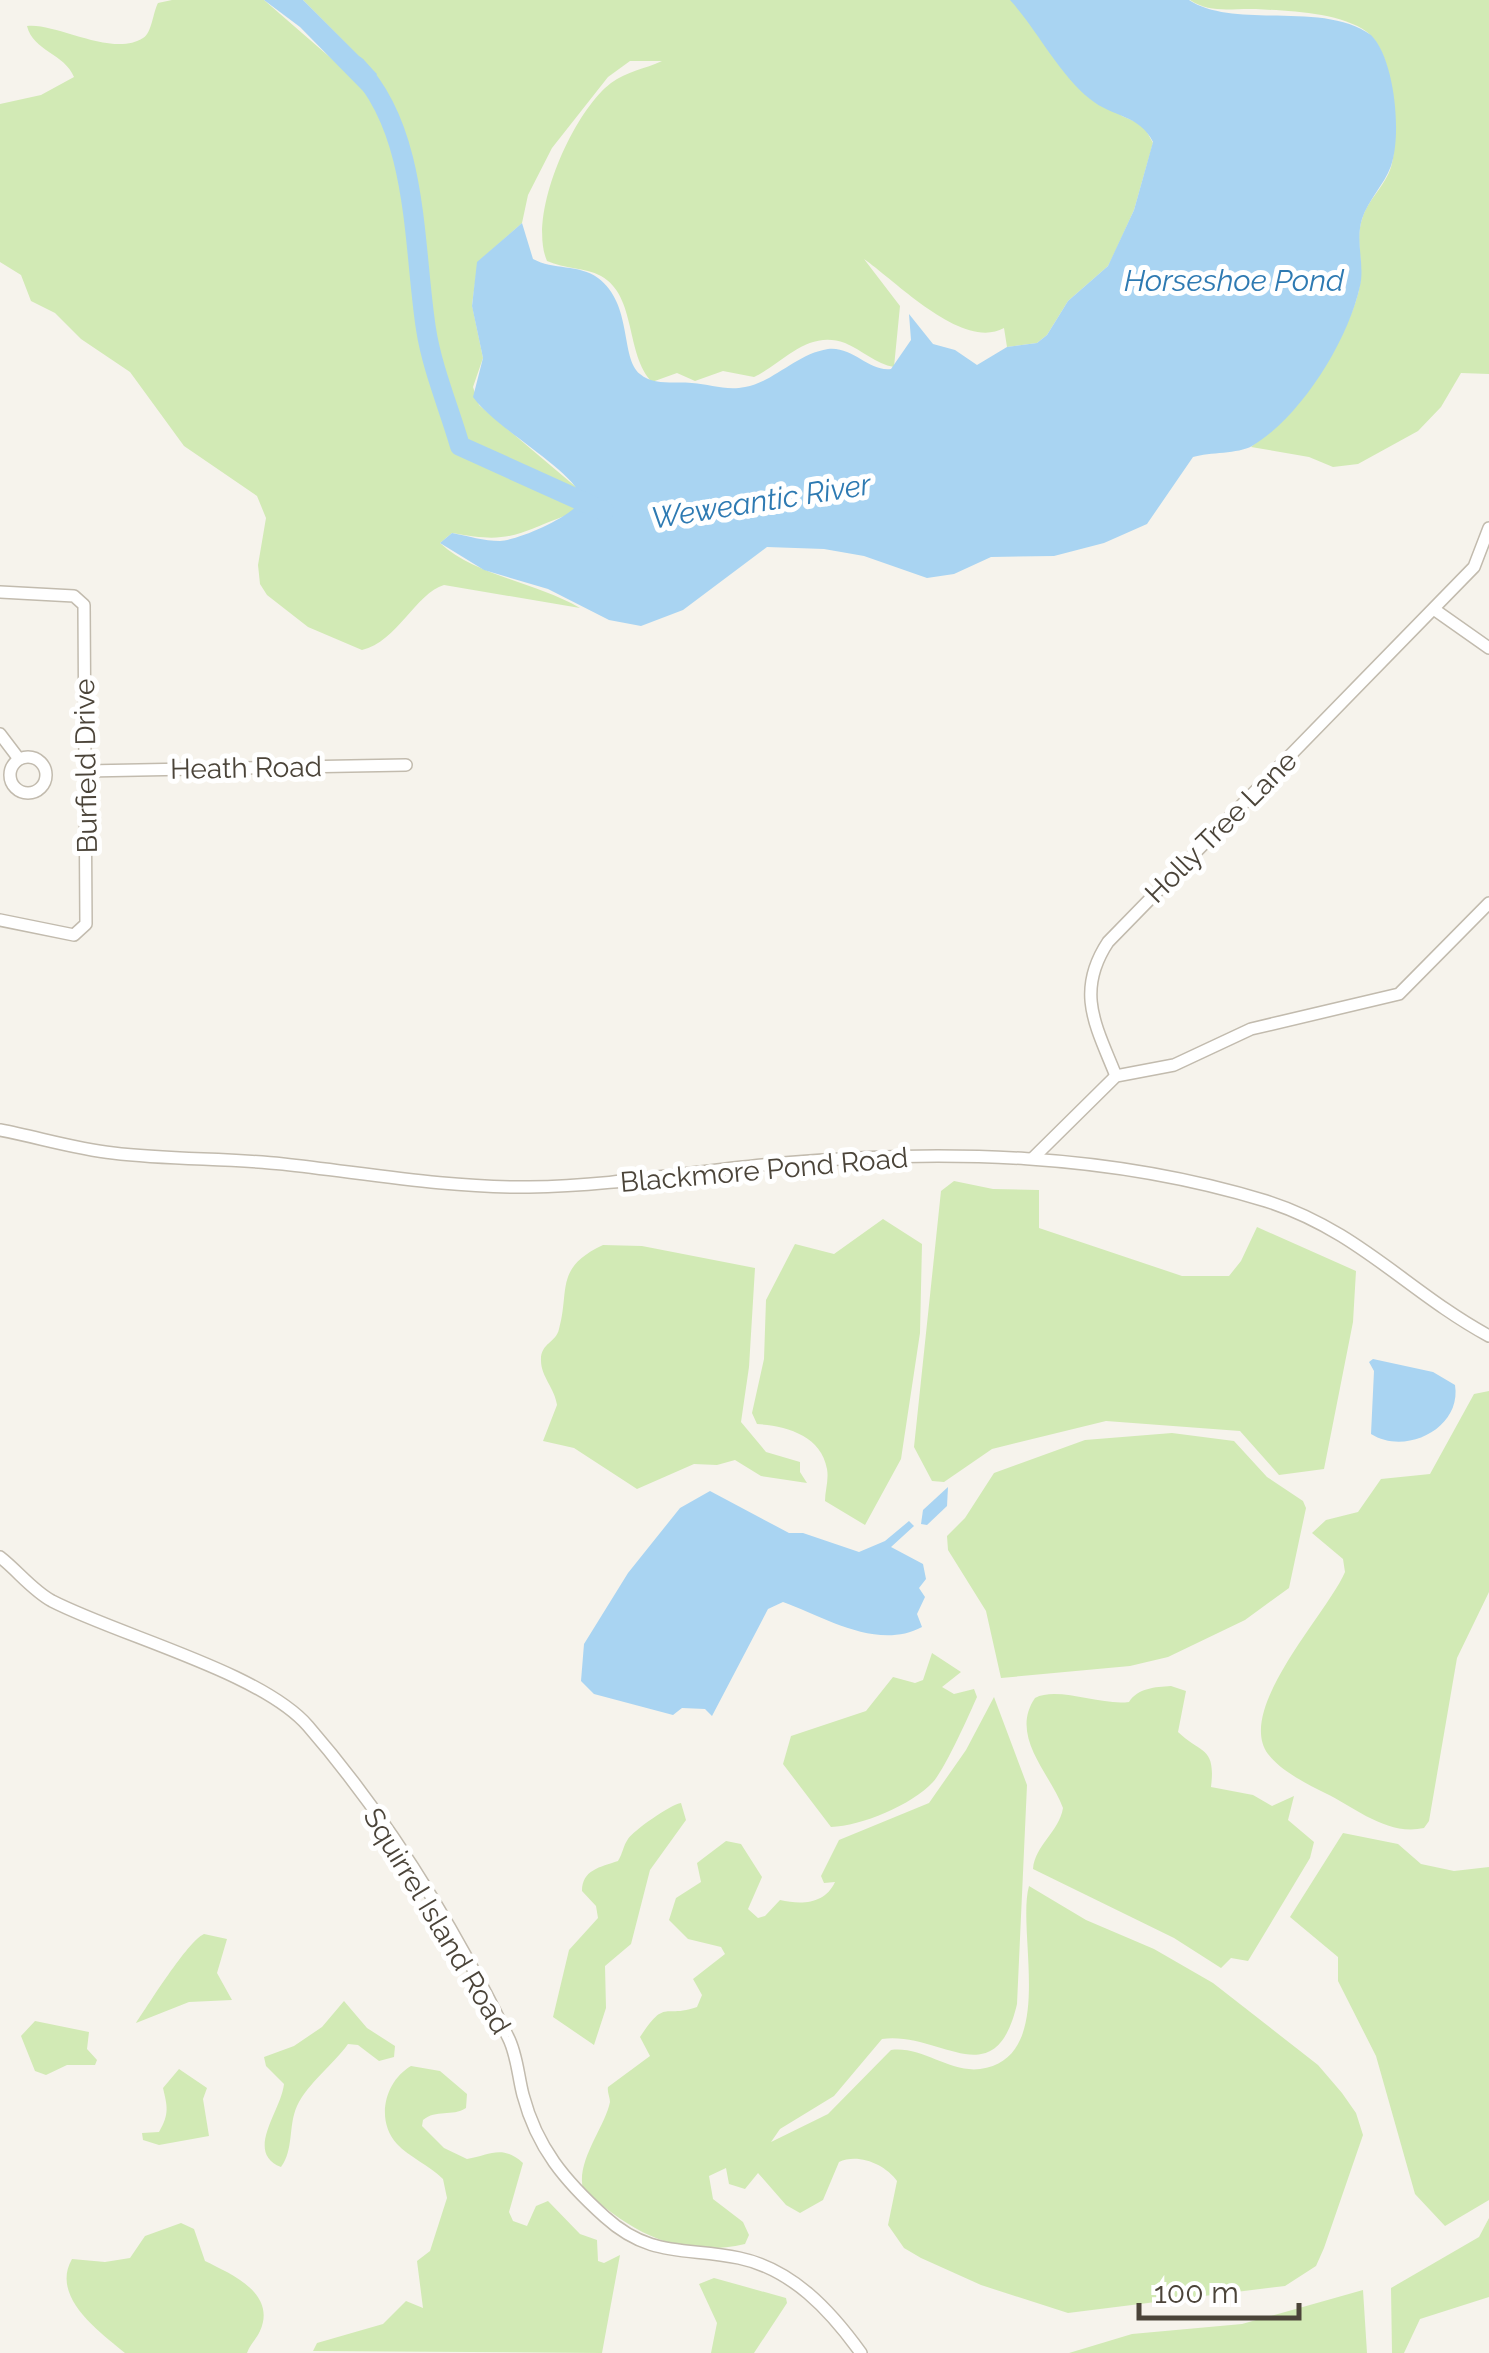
<svg xmlns="http://www.w3.org/2000/svg" width="1489" height="2353" font-family="Raleway,sans-serif">
  <style>
    .green { fill: #d2eab5 }
    .water { fill: #a9d4f2 }
    .lines { fill: none; stroke-linecap: round; stroke-linejoin: round }
    .river { stroke: #a9d4f2; stroke-width: 20 }
    .street-casing { stroke: #c2bbae; stroke-width: 14 }
    .street { stroke: #fff; stroke-width: 11 }
    .labels { text-anchor: middle; dominant-baseline: central; stroke-width: 10; stroke-linejoin: round; paint-order: stroke }
    .street-label { font-size: 28px; fill: #4b4439; stroke: #fff }
    .water-label { font-size: 30px; font-style: italic; fill: #2e7ab2; stroke: #fff }
  </style>
  <rect width="100%" height="100%" fill="#f6f3ec"/>
  <!-- green -->
  <g class="green">
    <path d="M172 0H264L340 66 376 74 303 0H1017L1122 116 1143 125 1153 143 1134 210 1114 254 1108 266 1068 301 1047 335 1037 343 1007 347 1004 328C963 351 897 282 864 259L900 306 894 367C876 364 862 350 845 343 808 329 783 363 754 377L723 371 695 381 677 373 652 382C625 354 637 296 601 276 584 267 565 269 547 261 527 215 573 112 611 83 627 71 645 69 662 61H630L608 77 552 148 528 195 522 223 478 262 472 305 483 358 473 387 479 405 576 487 582 498 573 513C518 532 514 545 452 533L440 543C476 576 535 582 580 608L444 585C416 593 397 642 362 650L308 627 267 595 260 584 258 565 266 518 257 496 184 446 130 372 81 339 55 313 31 301 21 275 0 262V104L41 95 74 77C65 54 33 51 27 26 55 22 113 58 143 38 152 33 153 12 158 3Z"/>
    <path d="M1190 0H1489V374L1461 373 1441 407 1418 431 1358 464 1333 467 1309 457 1251 447C1291 413 1352 337 1360 284 1364 260 1354 240 1363 216 1370 197 1388 183 1392 163 1399 130 1395 54 1367 32 1340 12 1288 11 1256 9 1232 8 1211 14 1190 0Z"/>
    <path d="M954 1181 993 1189 1039 1190V1228L1182 1276H1229L1241 1261 1257 1227 1356 1271 1353 1322 1324 1469 1279 1475 1240 1431 1106 1421 992 1449 944 1482 932 1481 914 1447 941 1191Z"/>
    <path d="M883 1219 922 1244 920 1333 901 1459 865 1525 825 1501C825 1491 829 1480 827 1469 821 1435 786 1426 757 1424L752 1413 764 1359 766 1300 795 1244 834 1254Z"/>
    <path d="M603 1245 642 1246 755 1268 749 1367 741 1422 766 1452 800 1462V1472L807 1483 761 1476 735 1460 717 1465 694 1464 637 1489 574 1448 543 1441 557 1405C555 1389 541 1376 541 1361 540 1343 556 1343 559 1329 570 1290 554 1268 603 1245Z"/>
    <path d="M1489 1391V1592L1457 1658 1429 1821 1424 1828C1387 1836 1356 1808 1325 1793 1307 1784 1281 1771 1268 1754 1235 1709 1327 1614 1345 1572L1343 1559 1312 1533 1326 1520 1358 1512 1381 1479 1430 1474 1474 1394Z"/>
    <path d="M1172 1433 1234 1441 1267 1477 1303 1501 1306 1508 1289 1588 1245 1620 1168 1657 1130 1666 1001 1678 986 1611 948 1550 947 1536 965 1518 994 1473 1085 1440Z"/>
    <path d="M932 1653 961 1672 942 1687 954 1694 974 1689 977 1697C969 1715 945 1769 933 1782 912 1805 861 1826 831 1827L783 1764 791 1736 866 1711 893 1677 915 1683 923 1680Z"/>
    <path d="M1171 1686 1186 1691 1178 1732C1201 1754 1216 1746 1211 1787L1253 1795 1272 1806 1294 1796 1288 1820 1314 1842 1310 1858 1248 1961 1231 1958 1221 1968 1174 1938 1033 1869C1035 1845 1059 1832 1063 1808 1050 1773 1009 1736 1035 1698 1058 1686 1101 1706 1129 1702 1138 1688 1155 1687 1171 1686Z"/>
    <path d="M994 1697 1027 1785 1017 2004C995 2098 941 2031 882 2039L834 2096 780 2129 771 2142 828 2114 891 2050C922 2046 950 2073 980 2069 1058 2059 1016 1932 1029 1886L1086 1920 1154 1949 1213 1983 1318 2065 1342 2093 1356 2113 1363 2135 1324 2248 1316 2266 1285 2286 1068 2313 981 2285 921 2258 904 2248 888 2225 897 2181C885 2164 858 2153 839 2162L823 2200 800 2213 786 2205 758 2173 745 2189 729 2184 726 2168 709 2176 713 2199 743 2222 749 2235 745 2244C678 2259 632 2233 583 2189 576 2161 605 2127 610 2102 610 2097 607 2092 608 2087L650 2056 640 2037C666 1997 664 2019 697 2007L702 1995 693 1979 725 1954 721 1947 688 1939 669 1920 676 1898 701 1882 697 1863 726 1841 741 1844 762 1877 748 1909 758 1918 765 1916 780 1900C802 1905 825 1904 835 1882L824 1883 821 1876 839 1840 929 1803 966 1750Z"/>
    <path d="M681 1803 686 1820 650 1870 631 1944 605 1966 606 2008 594 2045 553 2017 569 1950 598 1918 596 1906 582 1891C582 1870 600 1867 618 1861 623 1853 623 1846 628 1839 633 1831 671 1804 681 1803Z"/>
    <path d="M1343 1833 1398 1844 1421 1864 1454 1871 1489 1867V2200L1445 2226 1415 2194 1376 2056 1338 1981V1957L1290 1917Z"/>
    <path d="M204 1934 227 1939 217 1973 232 2000 189 2002 136 2023C149 2004 187 1942 204 1934Z"/>
    <path d="M344 2001 367 2028 395 2046 394 2057 379 2061 358 2045 348 2044C333 2065 308 2083 297 2106 288 2126 294 2150 281 2167 244 2152 281 2112 284 2084L266 2066 264 2057 294 2046 322 2027Z"/>
    <path d="M35 2021 89 2032 87 2049 97 2060 95 2065H67L46 2075 35 2071 21 2036Z"/>
    <path d="M411 2066 440 2071 467 2094 466 2108C452 2117 436 2109 423 2120L422 2126 444 2148 467 2159C490 2155 502 2144 523 2163L509 2212 513 2221 527 2226 536 2206 548 2201 580 2234 597 2240 598 2261 604 2263 620 2255 602 2353 313 2351 317 2343 383 2324 406 2301 423 2308 417 2261 430 2251 447 2198 443 2179C429 2165 409 2157 397 2144 375 2120 385 2081 411 2066Z"/>
    <path d="M179 2069 207 2088 203 2099 209 2136 159 2145 143 2140 142 2133 159 2132C170 2113 167 2106 163 2088Z"/>
    <path d="M1489 2218V2297L1420 2319 1404 2353H1392L1391 2288 1479 2237Z"/>
    <path d="M181 2223 194 2229 205 2261C231 2274 277 2293 260 2331 256 2340 250 2344 247 2353H125C100 2332 50 2297 72 2259L105 2262 130 2258 145 2236Z"/>
    <path d="M714 2278 786 2298 787 2303 754 2353H711L717 2323 699 2284Z"/>
    <path d="M1363 2290 1367 2353H1069L1132 2334 1242 2324Z"/>
  </g>
  <!-- water -->
  <g class="water">
    <path d="M264 0H303L377 74 365 93 300 27Z"/>
    <path d="M1010 0H1189C1235 30 1323 0 1371 35 1395 59 1402 135 1391 166 1384 185 1368 200 1362 219 1355 242 1365 264 1360 286 1348 341 1301 417 1252 446 1238 454 1210 452 1193 457L1147 524 1104 543 1054 556 991 557 954 574 927 578 864 556 824 549 767 547 683 610 641 626 609 620 548 589 484 570 440 543 452 533C468 536 484 541 500 541 519 540 577 515 582 498 571 468 497 430 473 397L483 358 472 306 477 262 522 223 533 259C553 270 579 264 598 278 633 304 620 358 640 374 654 386 675 381 692 383 710 384 726 391 745 387 774 382 796 354 828 349 853 346 869 372 891 369L911 340 909 314 933 344 955 350 977 365 1007 347 1037 343 1047 335 1068 301 1108 266 1134 210 1153 142C1139 114 1113 118 1090 99 1058 73 1038 31 1010 0Z"/>
    <path d="M1373 1359 1433 1372 1455 1385C1462 1428 1406 1456 1371 1434L1374 1371 1369 1362Z"/>
    <path d="M948 1487 947 1506 927 1525 921 1524 923 1510Z"/>
    <path d="M710 1491 789 1533H803L859 1552 885 1541 909 1521 914 1526 891 1547 923 1564 926 1579 919 1588 925 1597 917 1614 922 1627C877 1651 825 1617 783 1602L768 1609 712 1716 705 1709 682 1708 673 1715 594 1694 581 1681 584 1644 628 1573 680 1508Z"/>
  </g>
  <g class="lines">
    <!-- river -->
    <path class="river" d="M356 66C419 132 413 245 426 329 432 368 449 408 460 446L604 511"/>
    <defs>
      <g id="street">
        <path d="M0 592 74 596 84 605 86 924 74 935 0 920"/>
        <path d="M1435 610 1489 648"/>
        <path d="M0 734 19 759"/>
        <circle cx="28" cy="775" r="18"/>
        <path d="M86 771 406 765"/>
        <path d="M1116 1076C1096 1026 1075 992 1108 942L1474 567 1489 528"/>
        <path d="M0 1130C37 1137 76 1149 113 1153 170 1160 227 1158 283 1164 365 1173 446 1188 529 1187 615 1186 699 1170 783 1163 946 1149 1109 1153 1266 1201 1358 1230 1408 1292 1489 1336"/>
        <path d="M1033 1158 1116 1076 1174 1065 1251 1029 1399 994 1489 903"/>
        <path d="M0 1557C18 1571 32 1590 52 1601 120 1636 261 1672 308 1726 387 1817 455 1929 508 2037 517 2054 518 2076 523 2095 537 2148 565 2181 605 2217 650 2258 686 2247 739 2258 792 2269 830 2310 861 2353"/>
      </g>
    </defs>
    <!-- street casing -->
    <use href="#street" class="street-casing"/>
    <!-- street -->
    <use href="#street" class="street"/>
  </g>
  <g class="labels">
    <!-- street labels -->
    <g class="street-label">
      <text transform="translate(86 766) rotate(-91)">Burfield Drive</text>
      <text transform="translate(246 768) rotate(-1)">Heath Road</text>
      <text transform="translate(1221 827) rotate(-45)">Holly Tree Lane</text>
      <text transform="translate(764 1170) rotate(-5)">Blackmore Pond Road</text>
      <text transform="translate(437 1921) rotate(59)">Squirrel Island Road</text>
    </g>
    <!-- water labels -->
    <g class="water-label">
      <text x="1234" y="280">Horseshoe Pond</text>
      <text transform="translate(761 501) rotate(-9)">Weweantic River</text>
    </g>
  </g>
  <!-- scale -->
  <path d="M1139 2303v15h160v-15" fill="none" stroke="#4b4439" stroke-width="5"/>
  <text x="1154" y="2303" font-size="30" fill="#4b4439" stroke="#ffffff" stroke-width="8" paint-order="stroke">100 m</text>
</svg>
